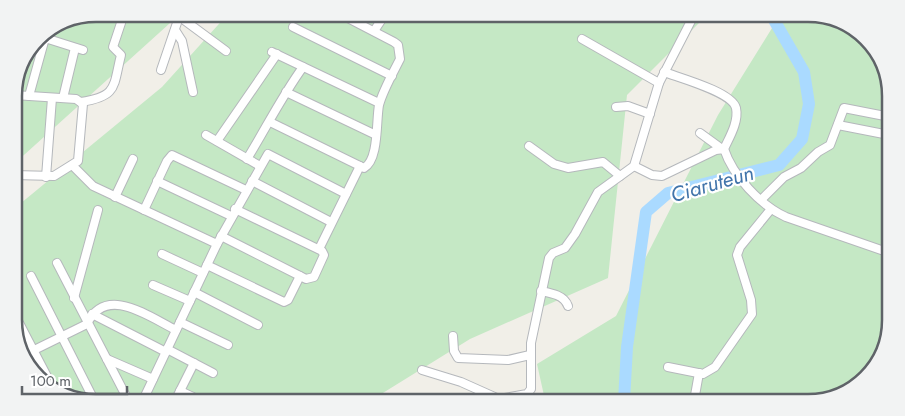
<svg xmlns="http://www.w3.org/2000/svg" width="905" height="416" font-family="Jost,sans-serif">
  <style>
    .green { fill: #c5e8c5 }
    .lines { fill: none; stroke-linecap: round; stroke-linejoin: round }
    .river { stroke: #aadaff; stroke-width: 12 }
    .minor-casing { stroke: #b5b8bc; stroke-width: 10 }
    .minor { stroke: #fff; stroke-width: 8 }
    .labels { text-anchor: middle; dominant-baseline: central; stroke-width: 4.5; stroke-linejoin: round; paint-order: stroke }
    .water-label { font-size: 21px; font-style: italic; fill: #4174aa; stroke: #fff }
    .rim { fill: none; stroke: #5f6368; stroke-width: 2.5 }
  </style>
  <rect width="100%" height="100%" fill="#f1efe8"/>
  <!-- green -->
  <g class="green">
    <path d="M97 14H180L14 164V91L42 35Z"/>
    <path d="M227 15 703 19 627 95 608 278 470 339 378 396 379 398 65 396 31 370 15 335V208L162 87Z"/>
    <path d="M777 20H840L874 46 890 86 885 351 855 388 813 402 545 400 537 364 616 316 718 115Z"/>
  </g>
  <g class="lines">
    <!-- river -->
    <path class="river" d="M624 401 627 347 646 212 668 193 779 165 802 139 809 104 804 72 774 20"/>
    <defs>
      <g id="minor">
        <path d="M180 17 226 51"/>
        <path d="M293 27 392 76"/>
        <path d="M175 30 182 41 193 92"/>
        <path d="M374 31 384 16"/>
        <path d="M582 39 659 83"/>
        <path d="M272 52 379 103"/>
        <path d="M161 70 180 14"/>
        <path d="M664 72C680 78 732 92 736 108 739 122 729 138 724 149"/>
        <path d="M286 92 376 135"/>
        <path d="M14 95 76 99 83 104 78 161 54 176 14 175"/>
        <path d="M29 96 45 38 83 50"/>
        <path d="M63 98 75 48"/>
        <path d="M81 102C118 96 113 87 121 55L113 47 124 14"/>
        <path d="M616 107 628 106 650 114"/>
        <path d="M270 122 364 168C379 160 376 121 379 105 383 90 393 73 400 59L398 45 394 42 344 16"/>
        <path d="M838 125 889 135"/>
        <path d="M700 133 722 149"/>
        <path d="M206 135 260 166"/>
        <path d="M217 141 277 54"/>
        <path d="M529 146 554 164 568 168 603 162 620 176"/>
        <path d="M247 159C266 128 282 96 303 67"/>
        <path d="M73 166 93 186 217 244"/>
        <path d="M634 166 652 175 662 176 716 150 724 149C733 176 760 205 786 217L887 252"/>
        <path d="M46 177 52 98"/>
        <path d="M157 181 231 216"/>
        <path d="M252 181 331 222"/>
        <path d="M115 197 133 159"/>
        <path d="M15 199 18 96"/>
        <path d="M761 200 784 177 801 168 818 152 830 145 844 108 890 117"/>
        <path d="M144 210 167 161 172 155 246 190"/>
        <path d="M221 236 306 279 314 277 324 255 322 251 235 209"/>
        <path d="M319 249 360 166"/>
        <path d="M162 254 203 273"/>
        <path d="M57 263 126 396"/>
        <path d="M207 265 284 302 288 300 300 276"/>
        <path d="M31 276 92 396"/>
        <path d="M153 285 190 301"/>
        <path d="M541 291C551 293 564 295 568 306"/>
        <path d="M194 292 258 325"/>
        <path d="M74 298 98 210"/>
        <path d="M92 314 166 352"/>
        <path d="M15 315 52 386"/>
        <path d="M180 322 228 345"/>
        <path d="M453 336 454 351 458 358 508 360 530 355"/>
        <path d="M167 349 213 373"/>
        <path d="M24 355 87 324C106 284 149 317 176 330"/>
        <path d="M107 359 153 379"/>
        <path d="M668 367 703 374 715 367 752 314 751 300 737 255 740 247 771 209"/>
        <path d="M422 370 461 382 499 399"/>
        <path d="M180 391 193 397"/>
        <path d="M145 396 217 244 268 154 346 194"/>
        <path d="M177 397 194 363"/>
        <path d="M499 399 527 394 531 389V343L549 258 553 253 565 248 575 234 598 192 634 166 659 83 692 19"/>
        <path d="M694 401 699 373"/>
      </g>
    </defs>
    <!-- minor casing -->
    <use href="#minor" class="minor-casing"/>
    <!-- minor -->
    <use href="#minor" class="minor"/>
  </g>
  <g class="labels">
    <!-- water labels -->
    <g class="water-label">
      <text transform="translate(712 184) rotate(-16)">Ciaruteun</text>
    </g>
  </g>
  <!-- crop -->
  <path d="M0 0H905V416H0ZM96 22H808A74 74 0 0 1 882 96V320A74 74 0 0 1 808 394H96A74 74 0 0 1 22 320V96A74 74 0 0 1 96 22Z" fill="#f2f3f3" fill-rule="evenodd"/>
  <path class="rim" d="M96 22H808A74 74 0 0 1 882 96V320A74 74 0 0 1 808 394H96A74 74 0 0 1 22 320V96A74 74 0 0 1 96 22Z"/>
  <!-- scale -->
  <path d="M22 386v8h105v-8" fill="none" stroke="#5f6368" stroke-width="2.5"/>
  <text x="30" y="386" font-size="15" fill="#5f6368" stroke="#ffffff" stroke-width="4" paint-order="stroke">100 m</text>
</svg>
